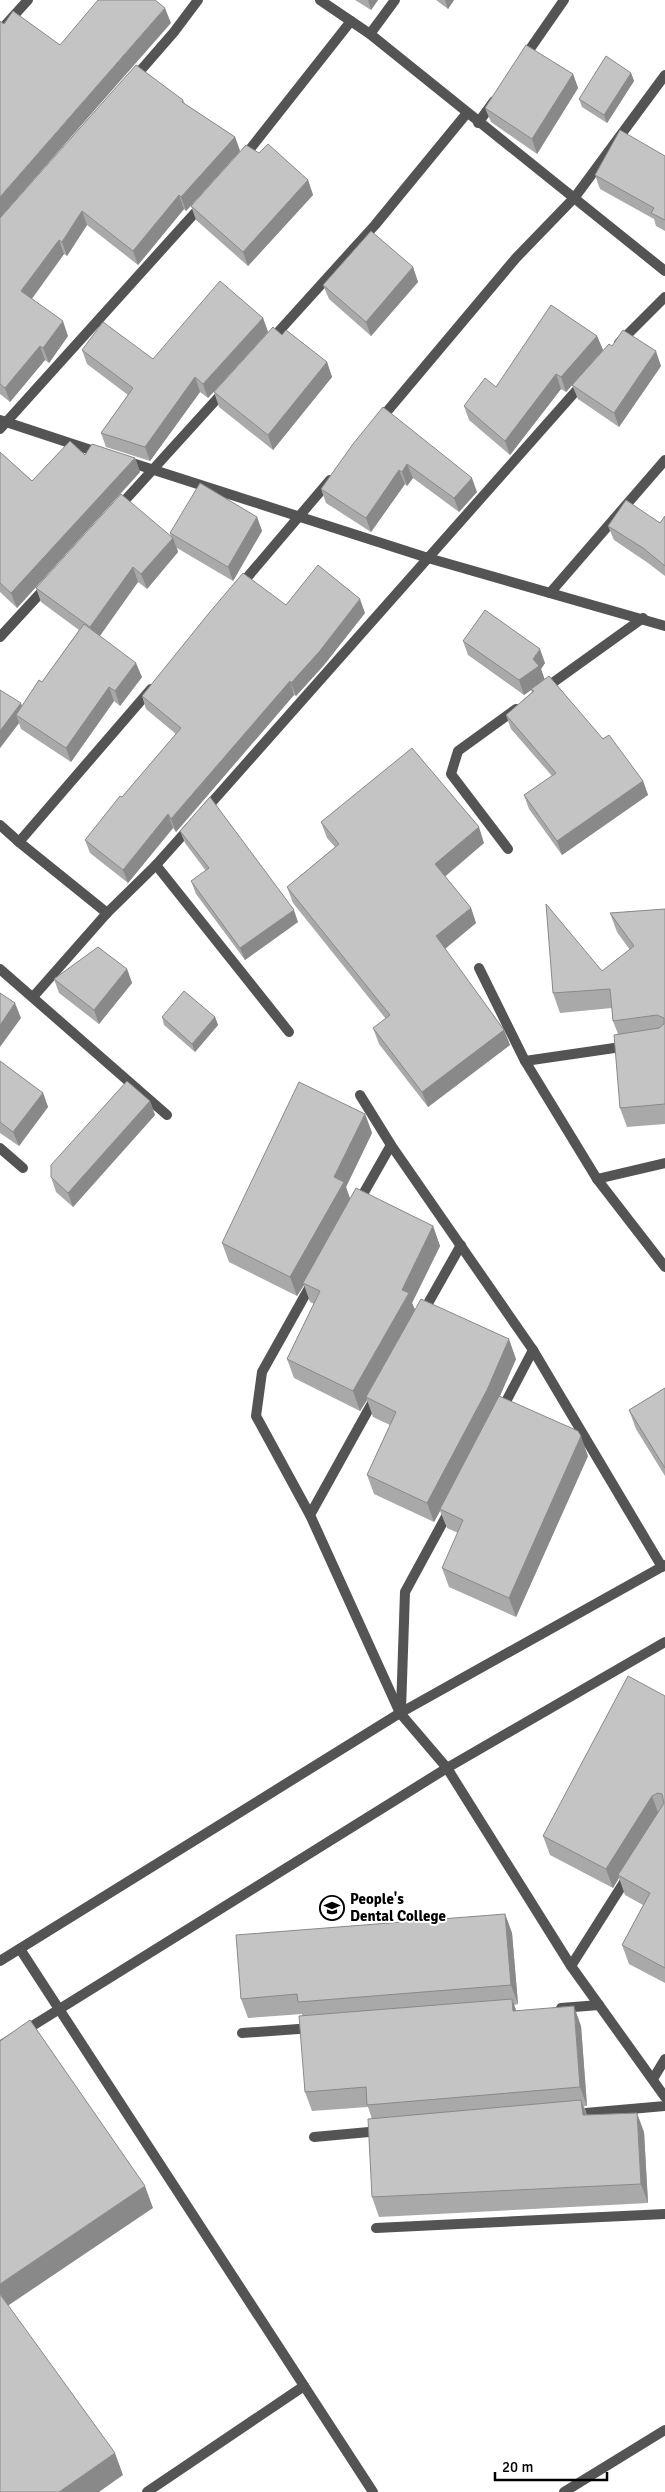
<svg xmlns="http://www.w3.org/2000/svg" width="665" height="2492" font-family="Signika,sans-serif">
  <style>
    .lines { fill: none; stroke-linecap: round; stroke-linejoin: round }
    .service { stroke: #545454; stroke-width: 10 }
    .minor { stroke: #545454; stroke-width: 10 }
    .tertiary { stroke: #545454; stroke-width: 10 }
    .wall { fill: #a9a9a9 }
    .shaded-wall { fill: #898989 }
    .building { fill: #c4c4c4; stroke: #898989 }
    .labels { text-anchor: middle; dominant-baseline: central; stroke-width: 4; stroke-linejoin: round; paint-order: stroke }
    .poi-label { font-size: 15px; font-weight: bold; fill: #000; stroke: #fff; text-anchor: start }
  </style>
  <rect width="100%" height="100%" fill="#fff"/>
  <g class="lines">
    <!-- service -->
    <path class="service" d="M147 2492 304 2386"/>
    <!-- minor -->
    <g class="minor">
      <path d="M0 31 28 0"/>
      <path d="M370 34 395 0"/>
      <path d="M523 59 564 0"/>
      <path d="M134 78 174 32 198 0"/>
      <path d="M478 123 494 101"/>
      <path d="M243 158 351 21"/>
      <path d="M270 341 375 225 467 113"/>
      <path d="M619 343 665 297"/>
      <path d="M0 420 100 453"/>
      <path d="M379 421 516 258 575 197 665 75"/>
      <path d="M0 429 202 205"/>
      <path d="M126 461 428 558 665 626"/>
      <path d="M117 509 225 390"/>
      <path d="M239 587 330 480"/>
      <path d="M550 593 665 460"/>
      <path d="M0 637 47 586"/>
      <path d="M544 689 643 618"/>
      <path d="M205 810 583 383"/>
      <path d="M0 825 19 842"/>
      <path d="M508 849 451 774 458 751 516 709"/>
      <path d="M156 865 289 1032"/>
      <path d="M107 913 19 842 151 689"/>
      <path d="M479 968 525 1061 597 1179 665 1267"/>
      <path d="M0 969 167 1115"/>
      <path d="M33 997 107 913 156 865 190 827"/>
      <path d="M525 1061 628 1046"/>
      <path d="M360 1095 391 1145 533 1350 662 1567"/>
      <path d="M0 1148 23 1168"/>
      <path d="M597 1179 665 1163"/>
      <path d="M358 1203 391 1145"/>
      <path d="M313 1281 262 1372 256 1416 310 1515 400 1713 447 1768 571 1966 665 2097"/>
      <path d="M422 1314 461 1245"/>
      <path d="M501 1411 533 1350"/>
      <path d="M310 1515 376 1396"/>
      <path d="M401 1710 405 1592 449 1511"/>
      <path d="M20 1949 373 2492"/>
      <path d="M0 1961 400 1713 665 1565"/>
      <path d="M571 1966 628 1876"/>
      <path d="M561 2008 599 2005"/>
      <path d="M242 2033 312 2028"/>
      <path d="M0 2046 447 1768 665 1642"/>
      <path d="M653 2079 665 2059"/>
      <path d="M574 2114 665 2106"/>
      <path d="M314 2137 380 2131"/>
      <path d="M376 2228 665 2214"/>
      <path d="M564 2492 665 2430"/>
    </g>
    <!-- tertiary -->
    <path class="tertiary" d="M320 0 370 34 665 271"/>
  </g>
  <!-- wall -->
  <g class="wall">
    <path d="M355 0H378L371 10Z"/>
    <path d="M436 0H454L448 9Z"/>
    <path d="M631 73 634 81 607 123 582 107 579 99Z"/>
    <path d="M573 74 578 88 537 154 491 122 485 108Z"/>
    <path d="M183 100 185 104 235 137 240 151 186 211 184 209 138 265 87 225 67 256 64 254 32 299 68 336 49 363 45 360 10 402 0 394V218Z"/>
    <path d="M259 153 308 180 313 195 248 266 196 220 191 206Z"/>
    <path d="M665 156V231L656 226 654 219 600 189 595 175Z"/>
    <path d="M413 267 418 282 371 336 329 299 323 285Z"/>
    <path d="M263 318 268 332 208 398 200 392 150 461 106 447 101 433 128 395 87 364 82 350 153 359Z"/>
    <path d="M282 335 327 362 332 377 273 450 219 407 214 392Z"/>
    <path d="M597 336 603 350 566 392 561 389 510 455 469 420 464 406 496 387Z"/>
    <path d="M612 346 661 366 619 427 578 399 572 385Z"/>
    <path d="M383 407 477 492 459 512 413 478 407 486 405 484 371 532 326 503 321 489Z"/>
    <path d="M0 452 32 481 135 458 140 472 17 608 0 592Z"/>
    <path d="M665 516V576L648 563 614 540 608 526 660 523Z"/>
    <path d="M257 517 262 531 233 581 177 548 178 552 147 589 138 582 100 636 142 677 120 706 114 701 71 762 21 729 19 723 0 748V690L22 706 42 682 79 630 41 602 36 588 171 537 170 533Z"/>
    <path d="M286 605 365 613 324 665 296 696 294 695 176 832 173 828 128 883 90 853 85 840 176 734 146 709 142 696Z"/>
    <path d="M463 641 545 663 541 669 544 679 643 781 648 795 562 855 529 809 524 795 552 776 511 729 506 715 532 692 531 690 524 695 468 655Z"/>
    <path d="M321 822 484 843 445 876 471 908 476 923 445 949 504 1030 510 1045 428 1107 379 1044 373 1028 386 1019 293 903 287 887 335 847 327 838Z"/>
    <path d="M180 831 298 922 245 960 196 894 191 881 206 871 185 843Z"/>
    <path d="M665 909V1124L627 1127 620 1108 618 1034 613 1021 612 1008 560 1013 553 993 602 971 630 950 617 932 610 913Z"/>
    <path d="M127 969 132 983 99 1024 59 993 54 979Z"/>
    <path d="M162 1017H215L218 1025 195 1052 164 1025Z"/>
    <path d="M0 1061 43 1093 48 1107 19 1146 0 1133Z"/>
    <path d="M150 1101 155 1115 73 1207 56 1192 51 1177Z"/>
    <path d="M365 1114 372 1133 346 1187 350 1199 433 1226 440 1246 412 1303 415 1310 516 1359 499 1396 588 1456 516 1617 449 1587 442 1568 458 1533 447 1528 440 1511 434 1522 374 1494 367 1475 390 1425 373 1417 367 1400 360 1411 294 1378 287 1359 314 1304 310 1302 304 1285 297 1296 229 1262 222 1243Z"/>
    <path d="M665 1388V1476L636 1429 629 1410Z"/>
    <path d="M665 1696V1983L629 1964 622 1945 643 1905 625 1895 619 1878 613 1888 550 1855 543 1836Z"/>
    <path d="M505 1914 512 1933 518 2004 514 2005 516 2011 581 2026 587 2106H584L587 2115 644 2132 648 2203 379 2217 372 2197V2119L368 2107 312 2111 305 2092 302 2014 248 2018 241 1999Z"/>
  </g>
  <!-- shaded-wall -->
  <g class="shaded-wall">
    <path d="M368 0H378L371 10Z"/>
    <path d="M445 0H454L448 9Z"/>
    <path d="M165 8 171 23 0 218V197Z"/>
    <path d="M631 73 634 81 607 123 604 115Z"/>
    <path d="M573 74 578 88 537 154 532 139Z"/>
    <path d="M235 137 240 151 186 211 181 197Z"/>
    <path d="M308 180 313 195 248 266 243 252Z"/>
    <path d="M179 195 184 209 138 265 133 251Z"/>
    <path d="M82 211 87 225 67 256 62 242Z"/>
    <path d="M59 240 64 254 27 305 21 291Z"/>
    <path d="M413 267 418 282 371 336 366 322Z"/>
    <path d="M263 318 268 332 208 398 203 384Z"/>
    <path d="M63 321 68 336 49 363 43 348Z"/>
    <path d="M597 336 603 350 566 392 561 377Z"/>
    <path d="M40 346 45 360 10 402 5 388Z"/>
    <path d="M656 351 661 366 619 427 614 413Z"/>
    <path d="M327 362 332 377 273 450 268 435Z"/>
    <path d="M556 374 561 389 510 455 505 441Z"/>
    <path d="M195 377 200 392 150 461 145 447Z"/>
    <path d="M135 458 140 472 17 608 11 593Z"/>
    <path d="M407 464 413 478 407 486 402 472Z"/>
    <path d="M399 470 405 484 371 532 366 518Z"/>
    <path d="M472 478 477 492 459 512 454 498Z"/>
    <path d="M257 517 262 531 233 581 228 567Z"/>
    <path d="M173 538 178 552 147 589 141 574Z"/>
    <path d="M133 567 138 582 96 641 90 627Z"/>
    <path d="M360 599 365 613 324 665 296 696 291 683Z"/>
    <path d="M540 649 545 663 541 669 545 680 524 695 519 680Z"/>
    <path d="M136 663 142 677 120 706 115 691Z"/>
    <path d="M290 681 294 695 176 832 171 819Z"/>
    <path d="M109 687 114 701 71 762 66 748Z"/>
    <path d="M21 703 25 715H16L19 723 0 748V731Z"/>
    <path d="M643 781 648 795 562 855 557 841Z"/>
    <path d="M168 814 173 828 128 883 123 870Z"/>
    <path d="M479 827 484 843 441 880 435 864Z"/>
    <path d="M471 908 476 923 441 952 436 936Z"/>
    <path d="M294 910 298 922 245 960 240 948Z"/>
    <path d="M127 969 132 983 99 1024 94 1010Z"/>
    <path d="M15 1003 21 1018 0 1047V1025Z"/>
    <path d="M215 1017 218 1025 195 1052 192 1044Z"/>
    <path d="M504 1030 510 1045 428 1107 422 1092Z"/>
    <path d="M43 1093 48 1107 19 1146 13 1132Z"/>
    <path d="M150 1101 155 1115 73 1207 68 1193Z"/>
    <path d="M365 1114 372 1133 346 1187 351 1201 303 1283 304 1285 297 1296 290 1277 334 1177Z"/>
    <path d="M433 1226 440 1246 412 1303 416 1312 366 1397 367 1400 360 1411 353 1391Z"/>
    <path d="M509 1339 516 1359 494 1410 440 1509V1511L434 1522 427 1503Z"/>
    <path d="M581 1436 588 1456 516 1617 509 1598Z"/>
    <path d="M652 1796 659 1815 618 1875 619 1878 613 1888 606 1869Z"/>
    <path d="M505 1914 512 1933 518 2004 511 1985Z"/>
    <path d="M512 1999 519 2018 513 2011Z"/>
    <path d="M574 2006 581 2026 587 2106 580 2087Z"/>
    <path d="M581 2100 588 2120 583 2115Z"/>
    <path d="M637 2113 644 2132 648 2203 641 2184Z"/>
    <path d="M145 2186 153 2208 3 2309 0 2300V2284Z"/>
    <path d="M115 2453 123 2475 99 2492H59Z"/>
  </g>
  <!-- building -->
  <g class="building">
    <path d="M98 0H155L165 8 0 197V21L4 24 13 11 60 45Z"/>
    <path d="M526 45 573 74 532 139 485 108Z"/>
    <path d="M606 56 631 73 604 115 579 99Z"/>
    <path d="M136 65 183 100 182 102 235 137 181 197 179 195 133 251 82 211 62 242 59 240 21 291 63 321 43 348 40 346 5 388 0 384V218Z"/>
    <path d="M620 130 665 156V220L651 213 654 208 595 175Z"/>
    <path d="M268 144 308 180 243 252 191 206 246 145 259 153Z"/>
    <path d="M371 231 413 267 366 322 323 285Z"/>
    <path d="M220 281 263 318 203 384 195 377 145 447 101 433 133 388 82 350 103 322 153 359Z"/>
    <path d="M551 305 597 336 561 377 556 374 505 441 464 406 485 378 496 387Z"/>
    <path d="M273 327 282 335 286 330 327 362 268 435 214 392Z"/>
    <path d="M623 330 656 351 614 413 572 385 609 344 612 346Z"/>
    <path d="M383 407 472 478 454 498 407 464 402 472 399 470 366 518 321 489 353 444Z"/>
    <path d="M70 441 85 455 92 444 135 458 11 593 0 583V452L32 481Z"/>
    <path d="M200 483 257 517 228 567 170 533Z"/>
    <path d="M121 494 173 538 141 574 133 567 90 627 36 588Z"/>
    <path d="M626 500 660 523 665 516V566L643 548 608 526Z"/>
    <path d="M318 565 360 599 319 652 291 683 290 681 171 819 168 814 123 870 85 840 120 796 122 797 181 728 142 696 209 613 243 573 286 605Z"/>
    <path d="M485 610 540 649 533 659 539 666 519 680 463 641Z"/>
    <path d="M84 624 136 663 115 691 109 687 66 748 16 715 39 680 42 682Z"/>
    <path d="M549 676 603 739 609 735 643 781 557 841 524 795 556 773 506 715 534 691 531 689Z"/>
    <path d="M0 690 21 703 0 731Z"/>
    <path d="M412 748 479 827 435 864 471 908 436 936 504 1030 422 1092 373 1028 390 1015 287 887 339 844 321 822Z"/>
    <path d="M210 797 294 910 240 948 191 881 209 868 180 831Z"/>
    <path d="M546 904 602 971 634 946 610 913 665 909V1104L620 1108 614 1035 659 1028 664 1024V1018L657 1015 613 1021 610 989 553 993Z"/>
    <path d="M98 947 127 969 94 1010 54 979Z"/>
    <path d="M184 991 215 1017 192 1044 162 1017Z"/>
    <path d="M0 993 15 1003 0 1025Z"/>
    <path d="M0 1061 43 1093 13 1132 0 1122Z"/>
    <path d="M127 1081 150 1101 68 1193 51 1177V1165Z"/>
    <path d="M299 1082 365 1114 334 1177 344 1182 290 1277 222 1243Z"/>
    <path d="M356 1188 433 1226 402 1290 409 1293 353 1391 287 1359 320 1291 303 1283Z"/>
    <path d="M421 1299 509 1339 487 1390 427 1503 367 1475 396 1412 366 1397Z"/>
    <path d="M665 1388V1468L629 1410Z"/>
    <path d="M499 1396 578 1431 581 1436 509 1598 442 1568 463 1520 440 1509Z"/>
    <path d="M628 1676 665 1696V1968L622 1945 650 1893 618 1875 664 1803 662 1794 658 1793 652 1796 606 1869 543 1836Z"/>
    <path d="M505 1914 511 1985 298 2002 297 1994 241 1999 236 1935Z"/>
    <path d="M512 1999 513 2011 574 2006 580 2087 367 2105 366 2087 305 2092 299 2016Z"/>
    <path d="M30 2020 145 2186 0 2284V2041Z"/>
    <path d="M581 2100 583 2115 637 2113 641 2184 372 2197 368 2119Z"/>
    <path d="M0 2294 115 2453 59 2492H0Z"/>
  </g>
  <!-- icons -->
  <defs>
    <symbol id="university-ring" viewBox="-11 -11 22 22"><circle r="9.5" fill="#fff" stroke="#000" stroke-width="1.5"/><path d="M0-5L7-2L0 1L-7-2ZM-4 1L0 2.5L4 1V4Q0 6-4 4Z" fill="#000"/></symbol>
  </defs>
  <g fill-rule="evenodd">
    <use href="#university-ring" x="318" y="1894" width="28" height="28"/>
  </g>
  <g class="labels">
    <!-- poi labels -->
    <g class="poi-label">
      <text x="350" y="1899">People's<tspan x="350" dy="17">Dental College</tspan></text>
    </g>
  </g>
  <!-- scale -->
  <path d="M495 2472v8h112v-8" fill="none" stroke="#000000" stroke-width="2.5"/>
  <text x="502" y="2472" font-size="15" fill="#000000" stroke="#ffffff" stroke-width="4" paint-order="stroke">20 m</text>
</svg>
